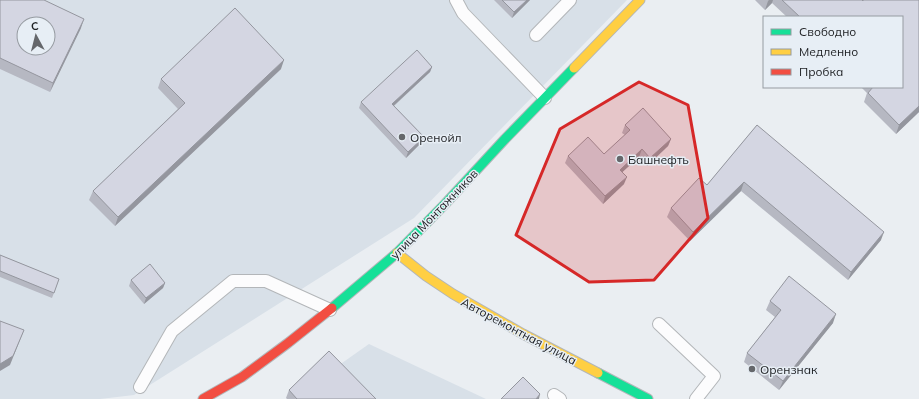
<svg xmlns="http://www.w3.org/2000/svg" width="919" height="399" font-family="Mulish,sans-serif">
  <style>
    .built { fill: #d8e0e8; fill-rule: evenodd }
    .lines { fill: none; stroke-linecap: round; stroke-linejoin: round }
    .lane-casing { stroke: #b3b6b9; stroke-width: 14 }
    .fast-casing { stroke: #b3b6b9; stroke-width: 11 }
    .slow-casing { stroke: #b3b6b9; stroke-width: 11 }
    .jam-casing { stroke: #b3b6b9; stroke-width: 11 }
    .lane { stroke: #fcfcfd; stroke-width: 12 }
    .fast { stroke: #16e098; stroke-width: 9 }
    .slow { stroke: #ffcf43; stroke-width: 9 }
    .jam { stroke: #f24e42; stroke-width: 9 }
    .wall { fill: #b6b8c2 }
    .shaded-wall { fill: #94969e }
    .building { fill: #d4d6e2; stroke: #94969e; fill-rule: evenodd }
    .marked { fill: #d62828; fill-opacity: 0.2; stroke: #d62828; stroke-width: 3; stroke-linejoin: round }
    .poi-dot { fill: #65676b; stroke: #e7eef5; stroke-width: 1.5 }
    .labels { text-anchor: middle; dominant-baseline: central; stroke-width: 3; stroke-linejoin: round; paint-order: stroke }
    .poi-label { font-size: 12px; fill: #1d1f22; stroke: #e7eef5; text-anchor: start }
    .street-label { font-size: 12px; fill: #1d1f22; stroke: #e7eef5 }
  </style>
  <rect width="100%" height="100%" fill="#eaeef2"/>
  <!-- built -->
  <g class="built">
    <path d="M0 0H627L414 218 134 395 100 399H0ZM24 24H48V48H24Z"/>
    <path d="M369 344 486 399H291Z"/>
  </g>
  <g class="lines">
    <defs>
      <g id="lane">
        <path d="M456 0 463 13 545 98"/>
        <path d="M536 35 570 0"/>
        <path d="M659 324 714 376 696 399"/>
        <path d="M140 387 172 331 233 281H266L330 310"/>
        <path d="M554 395 560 399"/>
      </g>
      <g id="fast">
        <path d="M332 308 397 253 445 204 505 139 574 68"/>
        <path d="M598 373 648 399"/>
      </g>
      <g id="slow">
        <path d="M574 68 640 0"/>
        <path d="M397 253 426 276 453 294 523 334 598 373"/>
      </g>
      <path id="jam" d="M203 399 242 377 288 343 332 308"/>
    </defs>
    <!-- lane casing -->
    <use href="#lane" class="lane-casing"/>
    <!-- fast casing -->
    <use href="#fast" class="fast-casing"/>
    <!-- slow casing -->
    <use href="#slow" class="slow-casing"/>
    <!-- jam casing -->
    <use href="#jam" class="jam-casing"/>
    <!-- lane -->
    <use href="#lane" class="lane"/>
    <!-- fast -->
    <use href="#fast" class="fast"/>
    <!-- slow -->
    <use href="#slow" class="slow"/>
    <!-- jam -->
    <use href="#jam" class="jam"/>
  </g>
  <!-- wall -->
  <g class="wall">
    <path d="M0 0 81 28 50 92 0 69Z"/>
    <path d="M494 0H530L512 18Z"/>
    <path d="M755 0H862L863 1 919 0V112L896 134 864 102 867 93 861 87H902V17H787L772 3 765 10Z"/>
    <path d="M432 67 430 72 394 106 424 137 422 142 406 158 359 108 361 102Z"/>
    <path d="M281 69 115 226 89 200 93 191 178 109 158 88 161 79Z"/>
    <path d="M625 125 671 139 668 146 647 166 639 157 622 172 624 184 603 204 565 163 568 156 604 154 625 135 622 133Z"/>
    <path d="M757 125 881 240 848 280 741 191 690 241 667 217 671 208 707 185Z"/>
    <path d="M0 255 59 279 52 298 0 277Z"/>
    <path d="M131 280 165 283 163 288 144 304 129 286Z"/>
    <path d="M770 301 833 323 779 390 744 362 747 353 775 317 766 310Z"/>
    <path d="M289 390 376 399H287L286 398Z"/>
  </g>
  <!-- shaded-wall -->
  <g class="shaded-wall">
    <path d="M527 0H530L512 18 514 12Z"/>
    <path d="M769 0H773L772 3 765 10 768 1Z"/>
    <path d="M84 19 81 28 50 92 53 83Z"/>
    <path d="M284 60 281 69 115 226 118 217Z"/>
    <path d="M432 67 430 72 390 109 392 104Z"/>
    <path d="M919 106V112L896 134 899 125Z"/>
    <path d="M424 137 422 142 406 158 408 152Z"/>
    <path d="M671 139 668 146 647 166 650 158Z"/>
    <path d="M642 149 639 157 617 177 620 170Z"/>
    <path d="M627 177 624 184 603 204 605 196Z"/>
    <path d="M744 182 741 191 690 241 693 232Z"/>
    <path d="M884 232 881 240 848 280 851 272Z"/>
    <path d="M165 283 163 288 144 304 146 298Z"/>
    <path d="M836 314 833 323 779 390 783 381Z"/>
    <path d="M24 330 10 365 0 371V364Z"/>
    <path d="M540 394 539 399H536Z"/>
  </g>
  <!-- building -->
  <g class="building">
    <path d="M0 0H44L84 19 53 83 0 58ZM24 24H48V48H24Z"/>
    <path d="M502 0H527L514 12Z"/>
    <path d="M782 0H862L863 1V0H919V106L899 125 868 93 873 87H902V17H800Z"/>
    <path d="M235 8 284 60 118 217 93 191 185 103 161 79Z"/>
    <path d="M417 50 432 67 392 104 424 137 408 152 361 102Z"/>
    <path d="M643 108 671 139 650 158 642 149 620 170 627 177 605 196 568 156 588 137 604 154 630 130 625 125Z"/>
    <path d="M757 125 884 232 851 272 744 182 693 232 671 208 699 178 707 185Z"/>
    <path d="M0 255 59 279 54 293 0 271Z"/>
    <path d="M150 264 165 283 146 298 131 280Z"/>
    <path d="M789 276 836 314 783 381 747 353 781 310 770 301Z"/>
    <path d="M0 321 24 330 13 356 0 364Z"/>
    <path d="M329 351 376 399H297L289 390Z"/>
    <path d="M523 377 540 394 536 399H501Z"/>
  </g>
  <!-- marked area -->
  <path class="marked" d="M639 82 688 105 708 218 654 280 589 282 516 235 560 129Z"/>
  <!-- markers -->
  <g class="poi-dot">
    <circle cx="402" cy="137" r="4"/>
    <circle cx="620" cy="159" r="4"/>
    <circle cx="752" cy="369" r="4"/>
  </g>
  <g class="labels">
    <!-- poi labels -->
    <g class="poi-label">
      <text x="410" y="137">Оренойл</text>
      <text x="628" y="159">Башнефть</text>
      <text x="760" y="369">Орензнак</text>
    </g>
    <!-- street labels -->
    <g class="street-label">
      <text transform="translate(434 214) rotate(-46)">улица Монтажников</text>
      <text transform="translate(519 331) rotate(28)">Авторемонтная улица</text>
    </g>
  </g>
  <!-- legend -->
  <rect x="763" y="16" width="140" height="72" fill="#e7eef5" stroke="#969ba1"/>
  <rect x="771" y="29" width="20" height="6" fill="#16e098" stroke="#969ba1"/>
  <text x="799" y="36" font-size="12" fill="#1d1f22">Свободно</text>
  <rect x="771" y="49" width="20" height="6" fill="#ffcf43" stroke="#969ba1"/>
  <text x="799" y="56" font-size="12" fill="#1d1f22">Медленно</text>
  <rect x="771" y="69" width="20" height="6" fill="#f24e42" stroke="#969ba1"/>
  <text x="799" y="76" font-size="12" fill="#1d1f22">Пробка</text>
  <!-- north arrow -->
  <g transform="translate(36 36) rotate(353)"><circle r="19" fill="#e7eef5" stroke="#969ba1"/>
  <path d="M0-3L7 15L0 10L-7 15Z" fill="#65676b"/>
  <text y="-6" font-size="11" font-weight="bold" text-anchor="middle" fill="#1d1f22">С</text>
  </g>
</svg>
